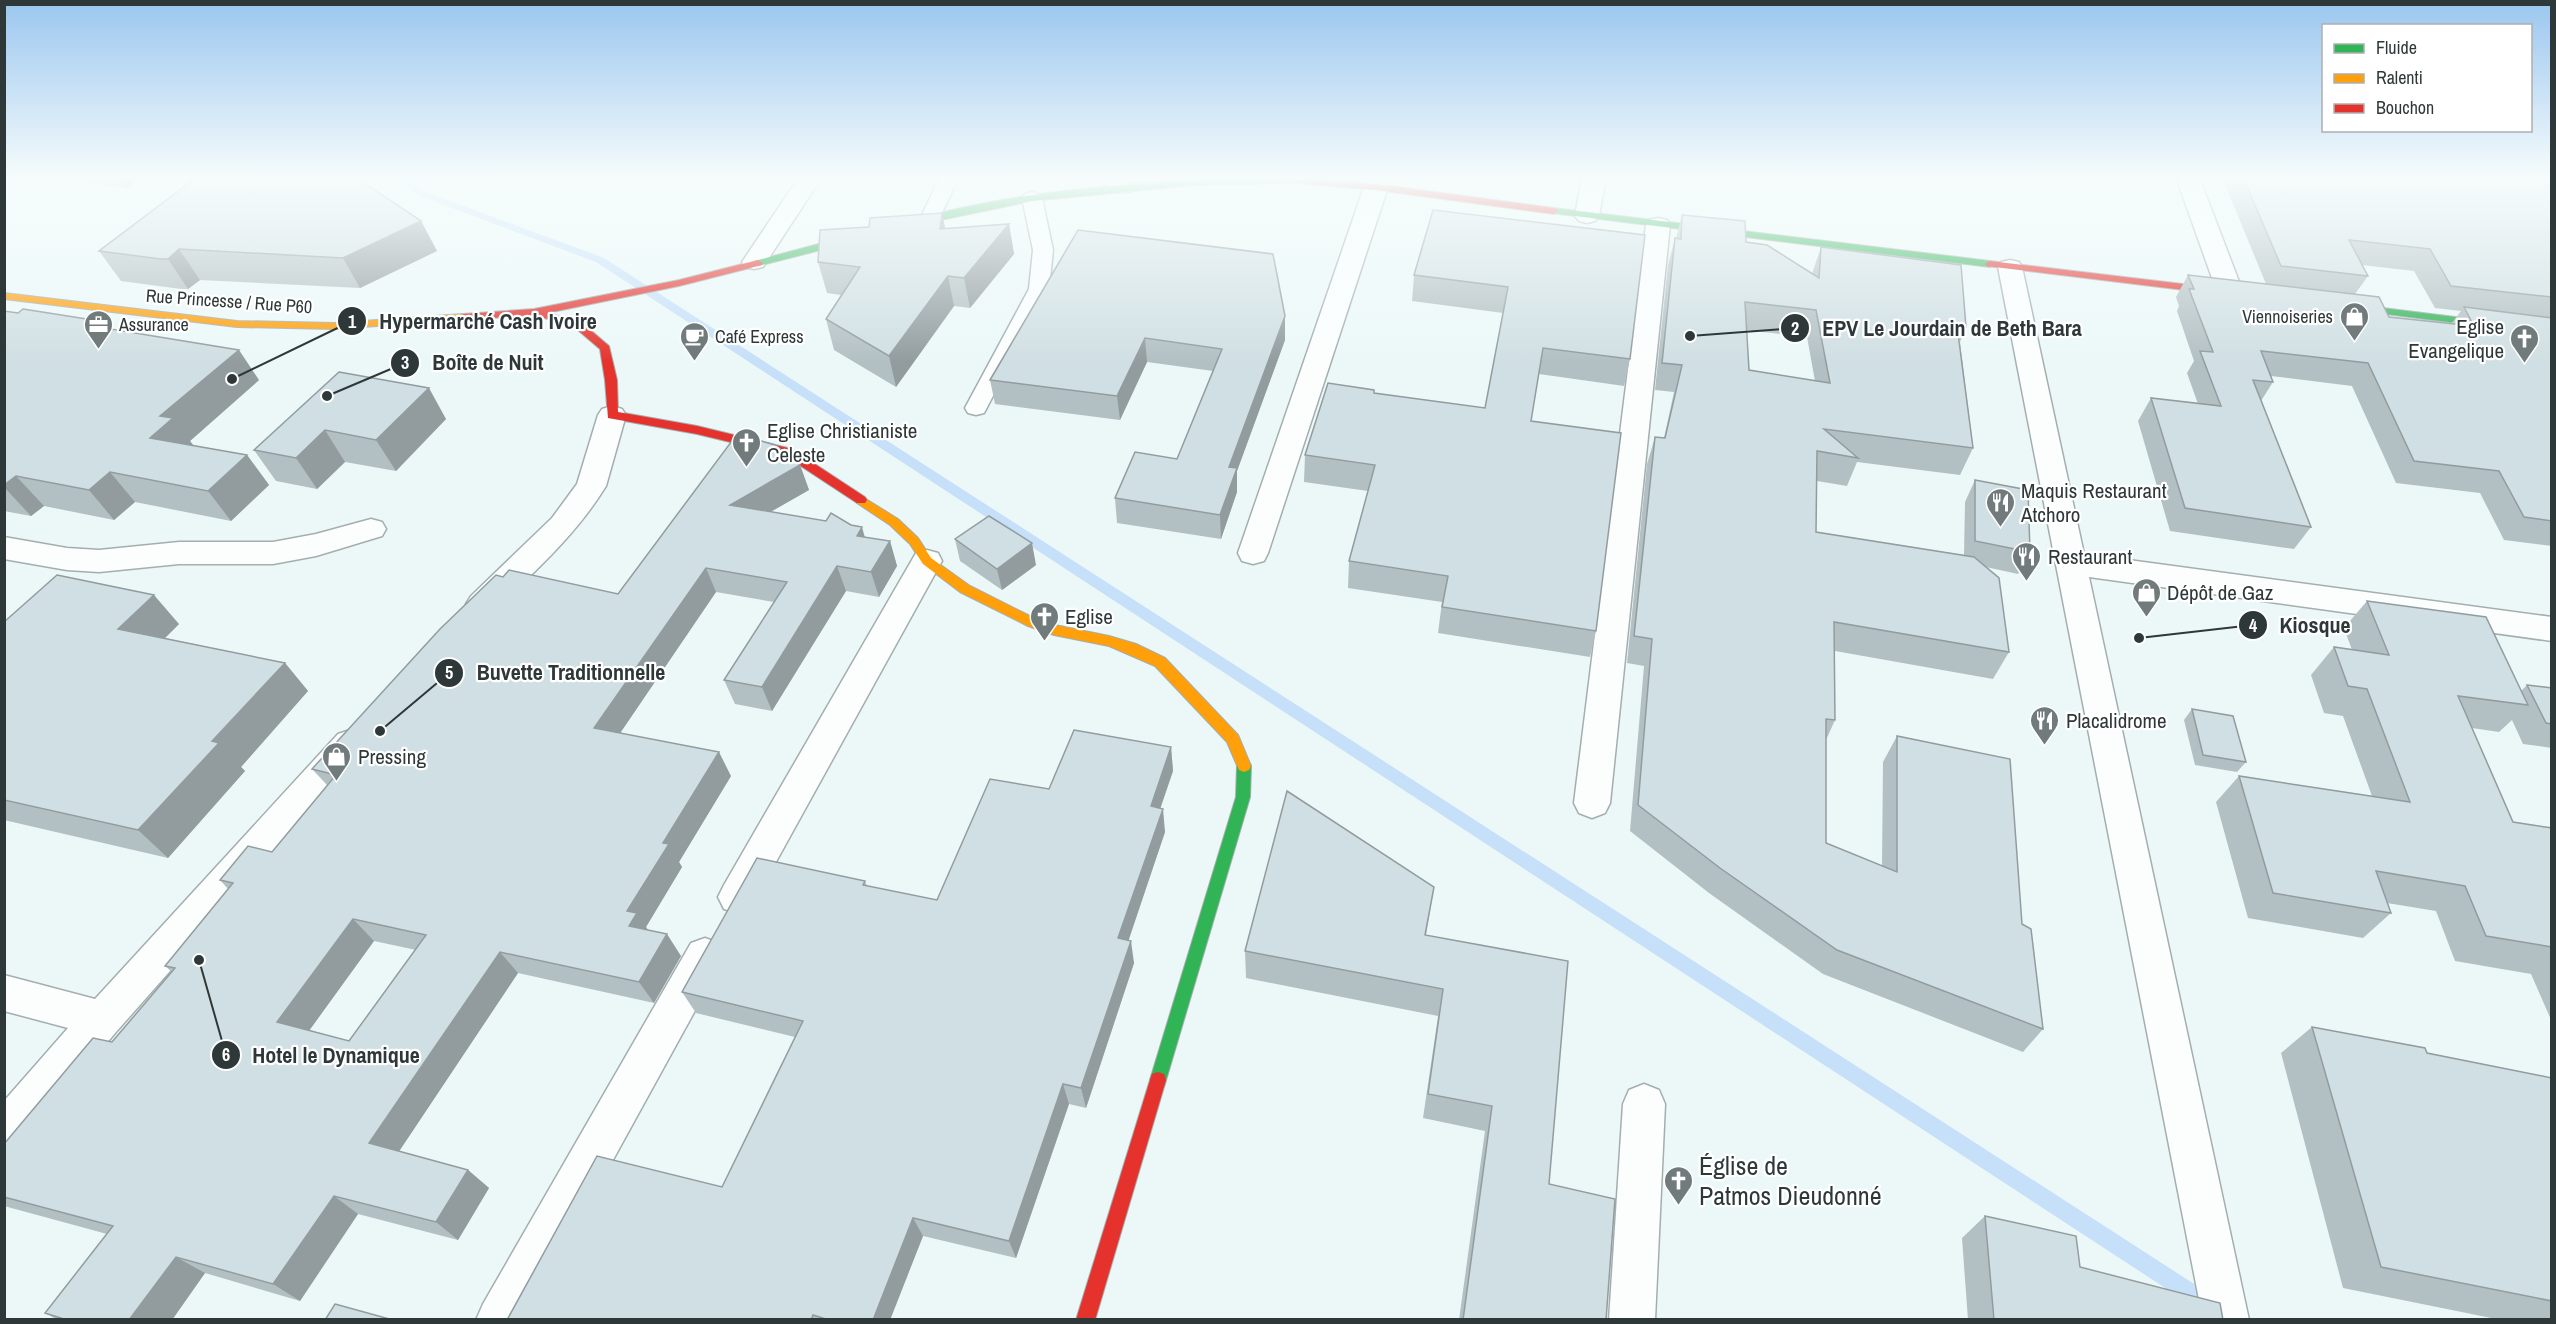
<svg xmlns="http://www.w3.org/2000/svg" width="2556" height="1324" font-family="'Archivo Narrow',sans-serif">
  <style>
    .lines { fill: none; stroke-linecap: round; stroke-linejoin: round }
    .stream { fill: #c6e0f9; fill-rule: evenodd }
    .lane-casing { stroke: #a4aeae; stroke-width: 3 }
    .street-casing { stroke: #a4aeae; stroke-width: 3 }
    .fast-casing { stroke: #a4aeae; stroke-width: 2 }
    .slow-casing { stroke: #a4aeae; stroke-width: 2 }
    .jam-casing { stroke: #a4aeae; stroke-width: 2 }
    .lane { fill: #fcfefe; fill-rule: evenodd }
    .street { fill: #fcfefe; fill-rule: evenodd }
    .fast { fill: #30b455; fill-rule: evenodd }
    .slow { fill: #ff9f0a; fill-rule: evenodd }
    .jam { fill: #e5322d; fill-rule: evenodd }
    .wall { fill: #b3c0c3; fill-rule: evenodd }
    .shaded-wall { fill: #929c9f }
    .building { fill: #d0dfe3; stroke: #929c9f; stroke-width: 1.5; fill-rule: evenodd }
    .labels { text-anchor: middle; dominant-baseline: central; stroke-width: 4.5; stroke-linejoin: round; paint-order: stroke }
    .far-street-label { font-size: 18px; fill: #2f3839; stroke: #fff }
    .far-poi-label { font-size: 18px; fill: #2f3839; stroke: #fff; text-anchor: start }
    .poi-label { font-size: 21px; fill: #2f3839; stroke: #fff; text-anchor: start }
    .near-poi-label { font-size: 26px; fill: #2f3839; stroke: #fff; text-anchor: start }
    .leader { fill: none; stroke: #2f3839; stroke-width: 2 }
    .callout-dot { fill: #2f3839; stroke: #fff; stroke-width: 2 }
    .mark-label { font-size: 18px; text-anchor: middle; font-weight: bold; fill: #fff }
    .callout-label { font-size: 22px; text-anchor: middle; font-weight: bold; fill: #2f3839; stroke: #fff; stroke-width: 4.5; stroke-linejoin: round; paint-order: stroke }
  </style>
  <rect width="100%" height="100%" fill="#ecf8f8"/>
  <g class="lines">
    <!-- stream -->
    <path class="stream" d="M396 177H406L423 191 604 258 2219 1300 2221 1307 2219 1314 2212 1316 2205 1314 596 262 417 195Z"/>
    <defs>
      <g id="lane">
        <path d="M940 177H959L937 223H923L920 219Z"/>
        <path d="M1094 177H1118L1133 188 1130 192H1116Z"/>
        <path d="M1032 192 1039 194 1042 198 1053 250 1049 289 984 413 976 415 968 413 965 408 1029 289 1033 250 1022 198 1025 194Z"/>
      </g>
      <g id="street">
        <path d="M799 177H822L763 267 754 269 745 267 742 262Z"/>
        <path d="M1582 177H1606L1599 216 1595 221 1587 223 1579 221 1575 216Z"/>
        <path d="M2176 177H2199L2243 292 2239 297 2230 300 2221 297 2217 292Z"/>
        <path d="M1376 180 1384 182 1388 187 1268 553 1264 561 1253 564 1242 561 1238 553 1364 187 1368 182Z"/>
        <path d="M1658 218 1667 220 1670 225 1610 803 1605 813 1592 818 1579 813 1574 803 1646 225 1649 220Z"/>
        <path d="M2010 260 2019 262 2022 267 2084 554 2552 617V641L2089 577 2249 1320H2203L1998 267 2001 262Z"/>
        <path d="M612 406 622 409 626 415 606 486C576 535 534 572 493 612L482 616 471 612 466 604 471 596 552 518 577 484 598 415 602 409Z"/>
        <path d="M371 519 382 522 386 529 382 536 316 556 273 564H179L99 572 67 570 4 559V537L67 548 99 550 179 542H273L316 534Z"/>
        <path d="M927 550 938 553 942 561 750 909 737 913 724 909 718 897 724 885 916 553Z"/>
        <path d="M350 730 362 734 367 744 362 754 116 1032 19 1148 4 1154V1101L68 1028 4 1011V975L95 999 338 734Z"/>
        <path d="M705 938 719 943 724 955 719 967 525 1320H476L483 1304 691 943Z"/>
        <path d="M1644 1084 1659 1090 1665 1104 1655 1320H1609L1623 1104 1629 1090Z"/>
      </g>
      <g id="fast">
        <path d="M1300 178 1305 181 1303 183 1194 185 1032 201 931 222 758 266 753 263 754 261C845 238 940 208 1033 195 1121 182 1211 179 1300 178Z"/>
        <path d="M1554 208 1990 261 1995 264 1990 267 1551 213 1549 211Z"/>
        <path d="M2342 303 2552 329V335L2338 308 2337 306Z"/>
        <path d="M1244 760 1249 762 1251 766 1250 797 1166 1080 1164 1086 1158 1088 1152 1086 1150 1080 1236 797 1237 766 1239 762Z"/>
      </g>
      <g id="slow">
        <path d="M4 293 237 321 334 323 463 314 468 317 463 320 334 329 237 327 4 299Z"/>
        <path d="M861 496 898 519 918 538 931 558 970 586 1038 620 1055 625 1109 636 1136 644 1165 658 1238 735 1251 766 1249 770 1244 772 1239 770 1227 742 1155 666 1109 646 1054 635 1028 626 960 592 923 564 910 544 890 525 857 503 855 500 857 497Z"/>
      </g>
      <g id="jam">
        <path d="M1300 178 1376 184 1554 208 1559 211 1554 214 1376 190 1297 183 1295 181Z"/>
        <path d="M758 260 763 263 762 265 679 286 547 313 581 322 609 346 617 380 618 412 697 426 792 449 865 497 867 500 865 503H857L784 455 697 434 608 418 605 380 600 349 573 326 533 315 463 320 458 317 463 314 534 309 679 280Z"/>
        <path d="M1990 261 2225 289 2230 292 2225 295 1986 266 1985 264Z"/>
        <path d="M1158 1072 1164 1074 1166 1080 1095 1320H1076L1150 1080 1152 1074Z"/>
      </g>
    </defs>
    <!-- lane casing -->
    <use href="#lane" class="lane-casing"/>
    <!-- street casing -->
    <use href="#street" class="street-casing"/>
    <!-- fast casing -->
    <use href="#fast" class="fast-casing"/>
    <!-- slow casing -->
    <use href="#slow" class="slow-casing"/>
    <!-- jam casing -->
    <use href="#jam" class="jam-casing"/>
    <!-- lane -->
    <use href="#lane" class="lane"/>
    <!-- street -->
    <use href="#street" class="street"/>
    <!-- fast -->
    <use href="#fast" class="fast"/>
    <!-- slow -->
    <use href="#slow" class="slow"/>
    <!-- jam -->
    <use href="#jam" class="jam"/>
  </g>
  <!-- wall -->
  <g class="wall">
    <path d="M56 177H141L126 188 57 179Z"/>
    <path d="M2222 177H2552V546L2504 540 2480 493 2396 483 2352 386 2271 376 2273 382 2261 401 2311 527 2294 549 2170 531 2138 421 2151 398 2198 404 2187 373 2194 361 2177 311 2179 306 2176 297 2188 275 2266 284ZM2362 265 2414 271 2435 308 2461 311 2451 324 2389 317 2355 294 2368 276Z"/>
    <path d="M1433 210 1630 359 1624 386 1539 374 1531 421 1596 631 1590 657 1438 633 1442 602 1348 588 1349 561 1368 491 1304 482 1305 455 1485 408 1503 313 1412 301 1414 275Z"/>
    <path d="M942 213 945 228 1009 224 1014 254 970 308 954 306 896 387 834 350 826 319 841 295 827 293 818 262 869 227Z"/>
    <path d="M1682 215 1746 242 1812 274 1821 247 1966 327 1960 342 1973 448 1960 475 1857 462 1847 486 1817 481 1816 532 1964 555 1965 502 1975 480 2030 552 2018 574 1986 567 2009 652 1993 679 1835 651V720L1826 740V843L1882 866 1883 762 1897 736 2022 924 2043 1029 2023 1052 1823 974 1709 893 1630 831 1644 666 1627 663 1647 464 1655 437 1664 438 1674 392 1655 390 1668 265 1675 238H1676ZM1746 330 1807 337 1815 381 1749 370Z"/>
    <path d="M421 221 437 251 360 288 200 280 188 289H181L121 281 99 251Z"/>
    <path d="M1078 230 1285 340 1237 471V492L1221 539 1117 523 1115 498 1177 459 1213 371 1147 362 1120 420 995 404 990 380Z"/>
    <path d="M4 311 18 313 93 320 98 327 259 380 190 441 193 445 247 455 269 485 231 521 135 502 114 520 44 506 31 516 4 511Z"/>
    <path d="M339 372 446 419 396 471 345 462 317 489 276 481 254 450Z"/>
    <path d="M800 465 809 490 770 512 865 537 890 541 897 566 879 597 846 591 772 711 735 704 724 680 774 602 716 592 620 733 731 776 679 862 682 867 646 927 648 930 681 956 654 1003 518 973 399 1151 468 1170 489 1188 458 1240 358 1214 300 1301 205 1273 172 1320H58L45 1313 107 1234 4 1206V1144L112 1042 172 972 165 966 228 889 220 880 272 852 327 785 312 769 503 577 618 594ZM374 941 416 950 349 1041 309 1030Z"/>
    <path d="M955 539 1036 565 1002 590 960 561Z"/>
    <path d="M2367 601 2521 691 2527 685 2552 688V748L2523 744 2512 720 2499 732 2472 728 2513 822 2552 828V1022L2531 974 2455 961 2436 911 2387 903 2391 913 2363 938 2248 918 2216 802 2239 776 2372 796 2343 716 2324 713 2311 675 2334 647 2352 650 2344 628Z"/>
    <path d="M4 622 179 624 165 638 285 663 308 691 241 767 245 771 168 858 4 820Z"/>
    <path d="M2192 709 2246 762 2237 772 2195 765 2184 720Z"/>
    <path d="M1171 747 1173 771 1160 808 1165 832 1128 940 1134 963 1086 1108 1069 1104 1016 1258 923 1236 890 1320H507L722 1187 795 1037 696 1013 682 992 865 881 867 886 937 900 1049 789Z"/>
    <path d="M1434 887 1426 935 1549 1184 1606 1320H1459L1485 1131 1423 1118 1438 1016 1246 978 1245 951Z"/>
    <path d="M2312 1027 2427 1053 2552 1078V1320H2501L2343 1288 2281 1053Z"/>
    <path d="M1985 1216 2080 1267 2223 1320H1968L1962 1238Z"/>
  </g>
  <!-- shaded-wall -->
  <g class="shaded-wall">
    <path d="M118 177H141L126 188Z"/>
    <path d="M942 213 948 243 940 229Z"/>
    <path d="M421 221 437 251 360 288 343 258Z"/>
    <path d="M1009 224 1014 254 970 308 964 278Z"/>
    <path d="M179 249 200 280 188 289 168 259Z"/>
    <path d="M948 276 954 306 896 387 889 356Z"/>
    <path d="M1285 316V340L1237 471V492L1221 539 1220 515 1229 467Z"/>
    <path d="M93 320 116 350 86 325Z"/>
    <path d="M1145 338 1147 362 1120 420 1117 396Z"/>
    <path d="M239 350 259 380 190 441 196 449 150 438 160 416Z"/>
    <path d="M429 388 446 419 396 471 376 440Z"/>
    <path d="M325 430 345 462 317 489 296 458Z"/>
    <path d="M247 455 269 485 231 521 208 491Z"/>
    <path d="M800 465 809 490 739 530 730 505Z"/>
    <path d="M110 472 135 502 114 520 89 490Z"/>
    <path d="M16 476 44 506 31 516 4 487V485Z"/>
    <path d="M862 527 869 552 857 536Z"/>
    <path d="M890 541 897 566 879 597 871 572Z"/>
    <path d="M1032 543 1036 565 1002 590 997 569Z"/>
    <path d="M837 566 846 591 772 711 762 687Z"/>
    <path d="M706 568 716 592 608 751 594 728Z"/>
    <path d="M154 595 179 624 145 658 118 629Z"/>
    <path d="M285 663 308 691 241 767 245 771 168 858 138 830 212 741Z"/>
    <path d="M1171 747 1173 771 1153 830 1151 806Z"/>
    <path d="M719 752 731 776 679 862 682 867 646 927 651 935 629 926 627 911 663 843Z"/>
    <path d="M1163 809 1165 832 1122 960 1118 938Z"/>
    <path d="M353 919 374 941 301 1042 277 1022Z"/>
    <path d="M667 934 681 956 654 1003 639 982Z"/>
    <path d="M1131 941 1134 963 1086 1108 1081 1088Z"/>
    <path d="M500 952 518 973 392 1162 369 1143Z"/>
    <path d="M1063 1084 1069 1104 1016 1258 1009 1241Z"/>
    <path d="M468 1170 489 1188 458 1240 436 1222Z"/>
    <path d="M334 1196 358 1214 300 1301 273 1284Z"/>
    <path d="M913 1218 923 1236 890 1320H873Z"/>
    <path d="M176 1257 205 1273 172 1320H129Z"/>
  </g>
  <!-- building -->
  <g class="building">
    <path d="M197 177H355L421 221 343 258 179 249 168 259H161L99 251Z"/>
    <path d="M2243 177H2552V297L2451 286 2430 249 2349 240 2368 276 2281 266Z"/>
    <path d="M1433 210 1645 235 1630 359 1543 348 1531 421 1621 433 1596 631 1442 607 1448 576 1349 561 1375 465 1305 455 1328 383 1374 390V393L1485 408 1508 287 1414 275Z"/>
    <path d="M942 213 940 229 1009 224 964 278 948 276 889 356 826 319 860 267 818 262 820 230 869 227 870 218Z"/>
    <path d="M1682 215 1745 221 1746 242 1767 245 1819 278 1821 247 1961 265 1966 327 1957 326 1973 448 1824 429 1858 458 1817 451 1816 532 1974 557 1999 578 2009 652 1834 622 1835 720 1826 719V843L1897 872V736L2010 759 2022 924 2031 929 2043 1029 1837 950 1720 868 1638 805 1652 639 1634 636 1655 437 1665 438 1682 365 1662 363 1675 238 1681 239ZM1745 302 1816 310 1830 383 1749 370Z"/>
    <path d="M1078 230 1273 254 1285 316 1229 467 1237 468 1220 515 1115 498 1135 452 1177 459 1222 349 1145 338 1117 396 990 380Z"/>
    <path d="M2188 275 2379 297 2389 317 2474 326 2464 307 2552 318V521L2524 517 2499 471 2414 461 2368 363 2261 351 2273 382 2253 380 2311 527 2185 508 2151 398 2221 406 2200 351 2213 352 2189 289H2194Z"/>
    <path d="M23 309 93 320 86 325 239 350 160 416 173 418 150 438 247 455 208 491 110 472 89 490 16 476 4 485V311L18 313Z"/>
    <path d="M339 372 429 388 376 440 325 430 296 458 254 450Z"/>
    <path d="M737 434 775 445 800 465 730 505 826 521 831 513 851 525 862 527 857 536 890 541 871 572 837 566 762 687 724 680 787 582 706 568 594 728 719 752 663 843 669 844 627 911 637 913 629 926 667 934 639 982 500 952 369 1143 468 1170 436 1222 334 1196 273 1284 176 1257 129 1320H67L45 1313 113 1226 4 1197V1144L93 1038 112 1042 175 968 165 966 233 883 220 880 248 846 272 852 336 775 312 769 440 629 496 575 503 577 509 570 618 594ZM353 919 426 935 349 1041 277 1022Z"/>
    <path d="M1975 480 2028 490 2030 552 1975 541Z"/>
    <path d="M989 516 1032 543 997 569 955 539Z"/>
    <path d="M57 575 154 595 118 629 285 663 212 741 219 743 138 830 4 800V622Z"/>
    <path d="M2367 601 2486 617 2528 705 2458 696 2513 822 2552 828V947L2486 936 2465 886 2376 871 2391 913 2273 893 2239 776 2410 802 2367 689 2348 686 2334 647 2389 655Z"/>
    <path d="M2527 685 2552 688V724L2546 723Z"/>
    <path d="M2192 709 2233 716 2246 762 2203 755Z"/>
    <path d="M1074 730 1171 747 1151 806 1163 809 1118 938 1131 941 1081 1088 1063 1084 1009 1241 913 1218 873 1320H829L813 1315 811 1320H507L597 1156 722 1187 803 1021 682 992 757 858 865 881 863 885 937 900 990 779 1049 789Z"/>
    <path d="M1287 791 1434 887 1425 935 1568 961 1549 1184 1615 1199 1606 1320H1463L1492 1106 1428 1094 1443 989 1245 951Z"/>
    <path d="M2312 1027 2425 1048 2427 1053 2552 1078V1301L2381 1267Z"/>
    <path d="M1985 1216 2076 1236 2080 1267 2220 1303 2223 1320H1994Z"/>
    <path d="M335 1304 393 1320H325Z"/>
  </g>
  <!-- sky -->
  <linearGradient id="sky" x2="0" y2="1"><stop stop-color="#9ac6ef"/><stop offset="0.49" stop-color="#f6fcfc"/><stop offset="1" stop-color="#f6fcfc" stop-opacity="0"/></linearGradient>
  <rect width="2556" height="363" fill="url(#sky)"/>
  <!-- icons -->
  <defs>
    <symbol id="shop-pin" viewBox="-11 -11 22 30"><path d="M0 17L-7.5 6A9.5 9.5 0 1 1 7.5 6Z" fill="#717b7c" stroke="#fff"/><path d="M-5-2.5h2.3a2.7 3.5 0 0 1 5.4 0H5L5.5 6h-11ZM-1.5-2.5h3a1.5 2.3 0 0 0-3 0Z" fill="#fff"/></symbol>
    <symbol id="office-pin" viewBox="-11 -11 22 30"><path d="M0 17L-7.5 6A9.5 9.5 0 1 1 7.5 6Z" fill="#717b7c" stroke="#fff"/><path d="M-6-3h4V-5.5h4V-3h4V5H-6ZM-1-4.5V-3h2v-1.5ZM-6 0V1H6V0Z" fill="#fff"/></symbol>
    <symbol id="cafe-pin" viewBox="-11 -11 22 30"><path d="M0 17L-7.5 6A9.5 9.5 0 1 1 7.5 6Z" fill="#717b7c" stroke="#fff"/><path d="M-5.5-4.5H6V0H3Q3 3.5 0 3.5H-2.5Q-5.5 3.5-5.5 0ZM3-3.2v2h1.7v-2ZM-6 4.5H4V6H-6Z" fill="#fff"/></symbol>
    <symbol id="church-pin" viewBox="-11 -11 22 30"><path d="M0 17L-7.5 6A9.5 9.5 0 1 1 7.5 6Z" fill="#717b7c" stroke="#fff"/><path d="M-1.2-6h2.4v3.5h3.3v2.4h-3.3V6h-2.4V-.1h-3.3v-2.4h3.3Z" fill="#fff"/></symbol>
    <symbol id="restaurant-pin" viewBox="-11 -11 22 30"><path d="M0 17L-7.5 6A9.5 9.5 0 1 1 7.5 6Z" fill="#717b7c" stroke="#fff"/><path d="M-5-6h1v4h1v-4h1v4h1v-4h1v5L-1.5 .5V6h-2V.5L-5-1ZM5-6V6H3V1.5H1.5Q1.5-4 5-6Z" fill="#fff"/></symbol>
  </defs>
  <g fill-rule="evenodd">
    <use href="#shop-pin" x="2338" y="300" width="33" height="45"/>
    <use href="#office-pin" x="82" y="308" width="33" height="45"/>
    <use href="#cafe-pin" x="678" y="320" width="33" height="45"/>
    <use href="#church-pin" x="2508" y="322" width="33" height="45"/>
    <use href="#church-pin" x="730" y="426" width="33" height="45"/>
    <use href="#restaurant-pin" x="1984" y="486" width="33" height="45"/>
    <use href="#restaurant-pin" x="2010" y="540" width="33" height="45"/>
    <use href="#shop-pin" x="2130" y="576" width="33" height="45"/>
    <use href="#church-pin" x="1028" y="600" width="33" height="45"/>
    <use href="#restaurant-pin" x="2028" y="704" width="33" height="45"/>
    <use href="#shop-pin" x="320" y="740" width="33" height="45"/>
    <use href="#church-pin" x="1662" y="1164" width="33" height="45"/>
  </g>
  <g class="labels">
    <!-- far-street labels -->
    <g class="far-street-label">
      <text transform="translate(229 301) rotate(4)">Rue Princesse / Rue P60</text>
    </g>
    <!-- far-poi labels -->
    <g class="far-poi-label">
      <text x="2333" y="316" text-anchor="end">Viennoiseries</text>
      <text x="119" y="324">Assurance</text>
      <text x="715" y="336">Café Express</text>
    </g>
    <!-- poi labels -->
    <g class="poi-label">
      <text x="2504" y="326" text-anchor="end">Eglise<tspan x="2504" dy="24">Evangelique</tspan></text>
      <text x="767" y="430">Eglise Christianiste<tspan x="767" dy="24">Celeste</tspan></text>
      <text x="2021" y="490">Maquis Restaurant<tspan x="2021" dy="24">Atchoro</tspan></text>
      <text x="2048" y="556">Restaurant</text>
      <text x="2167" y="592">Dépôt de Gaz</text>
      <text x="1065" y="616">Eglise</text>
      <text x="2066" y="720">Placalidrome</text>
      <text x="358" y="756">Pressing</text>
    </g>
    <!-- near-poi labels -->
    <g class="near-poi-label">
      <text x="1699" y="1165">Église de<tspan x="1699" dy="30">Patmos Dieudonné</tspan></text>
    </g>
  </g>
  <!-- callouts -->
  <path class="leader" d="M232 379L352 321M1690 336L1795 328M327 396L405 363M2139 638L2253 625M380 731L449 673M199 960L226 1055"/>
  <g class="callout-dot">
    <circle cx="232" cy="379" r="6"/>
    <circle cx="1690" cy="336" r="6"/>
    <circle cx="327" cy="396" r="6"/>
    <circle cx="2139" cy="638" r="6"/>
    <circle cx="380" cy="731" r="6"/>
    <circle cx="199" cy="960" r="6"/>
    <circle cx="352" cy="321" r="15"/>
    <circle cx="1795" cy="328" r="15"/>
    <circle cx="405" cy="363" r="15"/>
    <circle cx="2253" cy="625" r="15"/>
    <circle cx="449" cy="673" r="15"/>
    <circle cx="226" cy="1055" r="15"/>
  </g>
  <g class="mark-label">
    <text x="352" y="328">1</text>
    <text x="1795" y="335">2</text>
    <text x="405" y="369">3</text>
    <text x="2253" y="632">4</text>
    <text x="449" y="679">5</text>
    <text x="226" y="1061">6</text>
  </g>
  <g class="callout-label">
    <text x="488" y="329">Hypermarché Cash Ivoire</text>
    <text x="1952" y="336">EPV Le Jourdain de Beth Bara</text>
    <text x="488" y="370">Boîte de Nuit</text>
    <text x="2315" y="633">Kiosque</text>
    <text x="571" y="680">Buvette Traditionnelle</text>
    <text x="336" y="1063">Hotel le Dynamique</text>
  </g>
  <!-- border -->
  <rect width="2556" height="1324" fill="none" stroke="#2f3839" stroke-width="12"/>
  <!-- legend -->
  <rect x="2322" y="24" width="210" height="108" fill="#ffffff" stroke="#acafb0" stroke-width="1.5"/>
  <rect x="2334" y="44" width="30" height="9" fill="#30b455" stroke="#acafb0" stroke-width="1.5"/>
  <text x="2376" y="54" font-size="18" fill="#2f3839">Fluide</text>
  <rect x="2334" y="74" width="30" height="9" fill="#ff9f0a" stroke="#acafb0" stroke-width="1.5"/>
  <text x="2376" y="84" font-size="18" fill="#2f3839">Ralenti</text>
  <rect x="2334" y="104" width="30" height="9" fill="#e5322d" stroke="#acafb0" stroke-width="1.5"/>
  <text x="2376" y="114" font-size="18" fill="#2f3839">Bouchon</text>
</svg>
